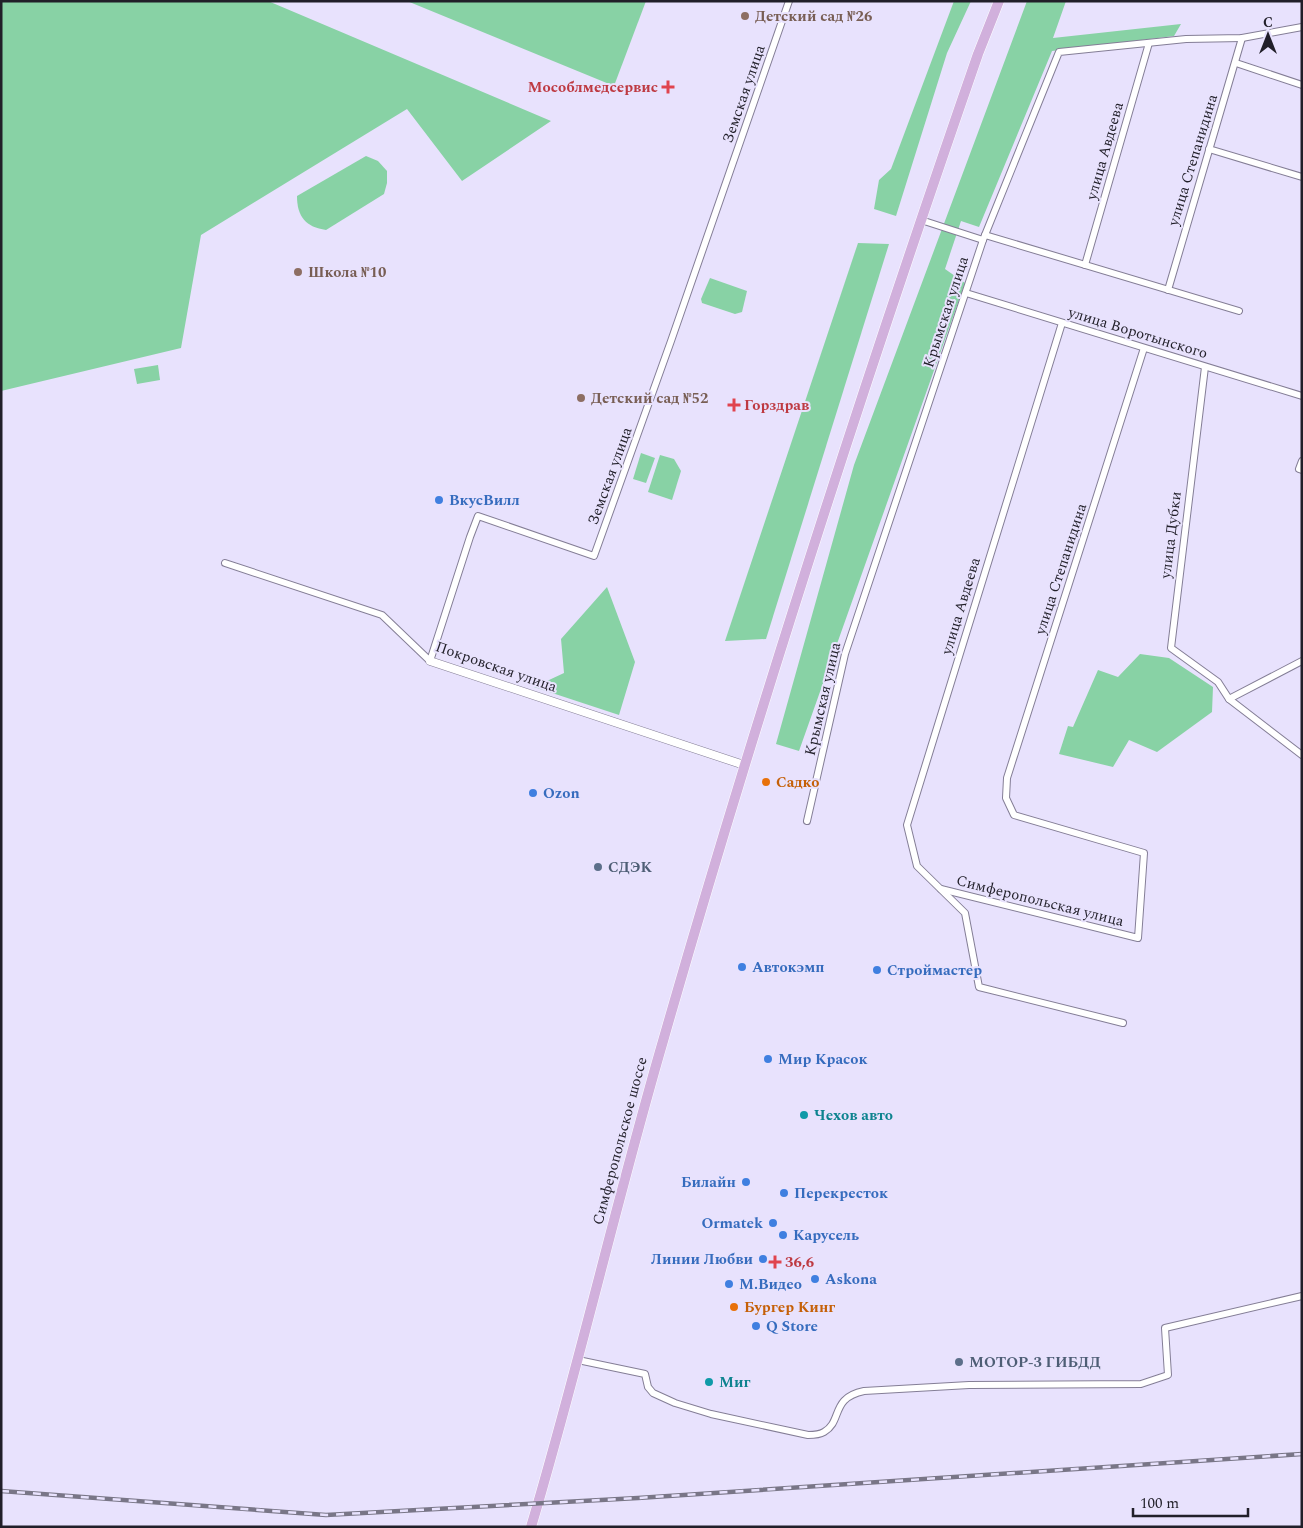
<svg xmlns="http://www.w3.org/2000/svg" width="1303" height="1528" font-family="Spectral,serif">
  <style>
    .green { fill: #88d2a5 }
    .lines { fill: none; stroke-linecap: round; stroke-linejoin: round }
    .minor-casing { stroke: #847e96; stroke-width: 8 }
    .tertiary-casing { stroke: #847e96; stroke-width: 9 }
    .primary-casing { stroke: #fff; stroke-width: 11 }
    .minor { stroke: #fff; stroke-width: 6 }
    .tertiary { stroke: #fff; stroke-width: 8 }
    .primary { stroke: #d1b0dc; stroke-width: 10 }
    .rail-casing { stroke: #797687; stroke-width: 4.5 }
    .rail { stroke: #e8e2fd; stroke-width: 2.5; stroke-dasharray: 8; stroke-linecap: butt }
    .education-dot { fill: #8d6e63; stroke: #e8e2fd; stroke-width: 2 }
    .health-dot { fill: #e0444e; stroke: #e8e2fd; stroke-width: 2 }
    .shop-dot { fill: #3f7fe0; stroke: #e8e2fd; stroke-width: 2 }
    .food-dot { fill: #e8710a; stroke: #e8e2fd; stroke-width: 2 }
    .service-dot { fill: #5c6f8a; stroke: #e8e2fd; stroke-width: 2 }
    .culture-dot { fill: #0f9aa8; stroke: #e8e2fd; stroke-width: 2 }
    .labels { text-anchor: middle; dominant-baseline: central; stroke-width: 4; stroke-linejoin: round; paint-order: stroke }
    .education-label { font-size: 15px; font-weight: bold; fill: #785e54; stroke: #e8e2fd; text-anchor: start }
    .health-label { font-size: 15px; font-weight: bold; fill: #be3a42; stroke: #e8e2fd; text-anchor: start }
    .street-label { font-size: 15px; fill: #211f29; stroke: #e8e2fd }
    .shop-label { font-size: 15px; font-weight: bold; fill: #366cbe; stroke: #e8e2fd; text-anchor: start }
    .food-label { font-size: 15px; font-weight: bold; fill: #c56008; stroke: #e8e2fd; text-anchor: start }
    .service-label { font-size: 15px; font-weight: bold; fill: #4e5e75; stroke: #e8e2fd; text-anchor: start }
    .culture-label { font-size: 15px; font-weight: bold; fill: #0d838f; stroke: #e8e2fd; text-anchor: start }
  </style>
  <rect width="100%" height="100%" fill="#e8e2fd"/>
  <!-- green -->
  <g class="green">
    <path d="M1 1H268L551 121 462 181 407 109 201 235 181 348 1 391Z"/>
    <path d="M407 1H646L614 86Z"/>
    <path d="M954 1H971L947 53 896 216 874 209 879 180 891 169Z"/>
    <path d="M1027 1H1066L1053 38 1181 24 1174 36 1052 51 979 227 961 221 945 269 965 283 799 751 776 744 854 465Z"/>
    <path d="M366 156 378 161 387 171V183L384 194 326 230C306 227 297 217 297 196Z"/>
    <path d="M858 243 889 244 766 639 725 641Z"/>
    <path d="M710 278 747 291 742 312 735 314 702 303 701 299Z"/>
    <path d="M158 365 160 380 137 384 134 369Z"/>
    <path d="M641 453 655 458 646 483 633 479Z"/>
    <path d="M660 455 674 459 681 471 672 500 648 492Z"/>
    <path d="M607 587 635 662 619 715 534 687 564 673 561 639Z"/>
    <path d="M1140 654 1169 658 1213 687 1212 712 1157 752 1129 740 1113 767 1059 754 1068 726 1073 727 1098 670 1118 677Z"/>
  </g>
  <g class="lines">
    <defs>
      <g id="minor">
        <path d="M1236 63 1302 85"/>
        <path d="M1209 149 1302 177"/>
        <path d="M921 220 983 240"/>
        <path d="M985 235 1239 311"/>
        <path d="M1085 265 1149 43"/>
        <path d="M1168 290 1242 38"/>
        <path d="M966 293 1302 396"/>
        <path d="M1062 323 907 825 917 866 965 913 979 987 1123 1023"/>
        <path d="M1205 367 1171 648 1218 682 1229 699 1302 755"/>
        <path d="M1302 461 1299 469 1302 470"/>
        <path d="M225 563 382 615 430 661 470 537 478 516 594 556 671 341 789 1"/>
        <path d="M1229 699 1302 661"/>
        <path d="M807 821 845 654 983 240 1059 52 1186 39 1242 38 1302 27"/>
        <path d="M941 889 1138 938 1144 853 1014 815 1006 798 1007 778 1144 348"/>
        <path d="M578 1360 645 1374 648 1387 653 1393 675 1403 711 1414 808 1435C813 1435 819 1435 824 1432 843 1421 830 1398 864 1391L969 1385 1141 1384 1168 1375 1165 1328 1302 1296"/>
      </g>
      <path id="tertiary" d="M430 661 744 765"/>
      <path id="primary" d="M531 1527C579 1366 616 1202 663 1041 758 709 865 380 978 54L999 1"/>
    </defs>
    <!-- minor casing -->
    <use href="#minor" class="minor-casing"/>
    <!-- tertiary casing -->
    <use href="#tertiary" class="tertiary-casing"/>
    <!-- primary casing -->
    <use href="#primary" class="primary-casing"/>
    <!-- minor -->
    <use href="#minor" class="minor"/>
    <!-- tertiary -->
    <use href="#tertiary" class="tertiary"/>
    <!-- primary -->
    <use href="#primary" class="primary"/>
    <defs>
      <path id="rail" d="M1 1491 326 1515 638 1498 1302 1454"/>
    </defs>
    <!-- rail casing -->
    <use href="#rail" class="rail-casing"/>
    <!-- rail -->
    <use href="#rail" class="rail"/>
  </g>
  <!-- markers -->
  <g class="education-dot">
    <circle cx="745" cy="16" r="5"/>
    <circle cx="298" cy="272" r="5"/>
    <circle cx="581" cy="398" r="5"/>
  </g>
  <g class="health-dot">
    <path d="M665.5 79.5h5v5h5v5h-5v5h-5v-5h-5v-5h5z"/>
    <path d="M731.5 397.5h5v5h5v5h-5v5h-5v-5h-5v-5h5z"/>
    <path d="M772.5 1254.5h5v5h5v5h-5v5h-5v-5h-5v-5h5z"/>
  </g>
  <g class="shop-dot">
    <circle cx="439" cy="500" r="5"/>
    <circle cx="533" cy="793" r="5"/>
    <circle cx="742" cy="967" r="5"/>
    <circle cx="877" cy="970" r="5"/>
    <circle cx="768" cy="1059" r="5"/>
    <circle cx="746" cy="1182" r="5"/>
    <circle cx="784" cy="1193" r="5"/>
    <circle cx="773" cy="1223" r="5"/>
    <circle cx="783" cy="1235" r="5"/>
    <circle cx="763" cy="1259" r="5"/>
    <circle cx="815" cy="1279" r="5"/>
    <circle cx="729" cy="1284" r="5"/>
    <circle cx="756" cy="1326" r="5"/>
  </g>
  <g class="food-dot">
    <circle cx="766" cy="782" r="5"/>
    <circle cx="734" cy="1307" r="5"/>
  </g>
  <g class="service-dot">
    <circle cx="598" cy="867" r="5"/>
    <circle cx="959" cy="1362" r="5"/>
  </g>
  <g class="culture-dot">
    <circle cx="804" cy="1115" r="5"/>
    <circle cx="709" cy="1382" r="5"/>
  </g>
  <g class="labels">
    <!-- education labels -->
    <g class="education-label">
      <text x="755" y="16">Детский сад №26</text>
      <text x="308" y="272">Школа №10</text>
      <text x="591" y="398">Детский сад №52</text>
    </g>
    <!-- health labels -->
    <g class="health-label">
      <text x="658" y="87" text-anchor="end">Мособлмедсервис</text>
      <text x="744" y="405">Горздрав</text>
      <text x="785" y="1262">36,6</text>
    </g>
    <!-- street labels -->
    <g class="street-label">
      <text transform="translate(744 94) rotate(-71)">Земская улица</text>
      <text transform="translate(1105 151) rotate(-74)">улица Авдеева</text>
      <text transform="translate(1193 160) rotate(-73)">улица Степанидина</text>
      <text transform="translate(946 312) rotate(-72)">Крымская улица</text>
      <text transform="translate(1138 333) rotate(17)">улица Воротынского</text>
      <text transform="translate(610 476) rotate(-70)">Земская улица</text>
      <text transform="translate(1171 535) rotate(-83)">улица Дубки</text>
      <text transform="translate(1061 569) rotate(-72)">улица Степанидина</text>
      <text transform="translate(961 606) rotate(-73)">улица Авдеева</text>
      <text transform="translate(496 667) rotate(19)">Покровская улица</text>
      <text transform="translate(823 699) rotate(-77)">Крымская улица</text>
      <text transform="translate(1040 901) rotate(14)">Симферопольская улица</text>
      <text transform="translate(620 1141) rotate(-75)">Симферопольское шоссе</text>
    </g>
    <!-- shop labels -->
    <g class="shop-label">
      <text x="449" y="500">ВкусВилл</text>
      <text x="543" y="793">Ozon</text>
      <text x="752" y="967">Автокэмп</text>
      <text x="887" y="970">Строймастер</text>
      <text x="778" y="1059">Мир Красок</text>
      <text x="736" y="1182" text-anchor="end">Билайн</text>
      <text x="794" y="1193">Перекресток</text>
      <text x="763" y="1223" text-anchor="end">Ormatek</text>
      <text x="793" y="1235">Карусель</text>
      <text x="753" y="1259" text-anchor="end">Линии Любви</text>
      <text x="825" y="1279">Askona</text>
      <text x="739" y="1284">М.Видео</text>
      <text x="766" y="1326">Q Store</text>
    </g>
    <!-- food labels -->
    <g class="food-label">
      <text x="776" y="782">Садко</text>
      <text x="744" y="1307">Бургер Кинг</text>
    </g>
    <!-- service labels -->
    <g class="service-label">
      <text x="608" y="867">СДЭК</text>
      <text x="969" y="1362">МОТОР-3 ГИБДД</text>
    </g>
    <!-- culture labels -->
    <g class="culture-label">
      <text x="814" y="1115">Чехов авто</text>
      <text x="719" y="1382">Миг</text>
    </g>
  </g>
  <!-- border -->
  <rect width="1303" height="1528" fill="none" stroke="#211f29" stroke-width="5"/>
  <!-- north arrow -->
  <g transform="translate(1268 35)" stroke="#e8e2fd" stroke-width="4" paint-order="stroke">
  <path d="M0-4L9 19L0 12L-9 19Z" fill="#211f29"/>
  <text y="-8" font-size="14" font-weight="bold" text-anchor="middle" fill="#211f29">С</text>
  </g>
  <!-- scale -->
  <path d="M1133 1508v8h115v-8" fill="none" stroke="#211f29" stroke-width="2.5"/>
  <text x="1140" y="1508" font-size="15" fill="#211f29" stroke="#e8e2fd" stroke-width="4" paint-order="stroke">100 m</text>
</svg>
